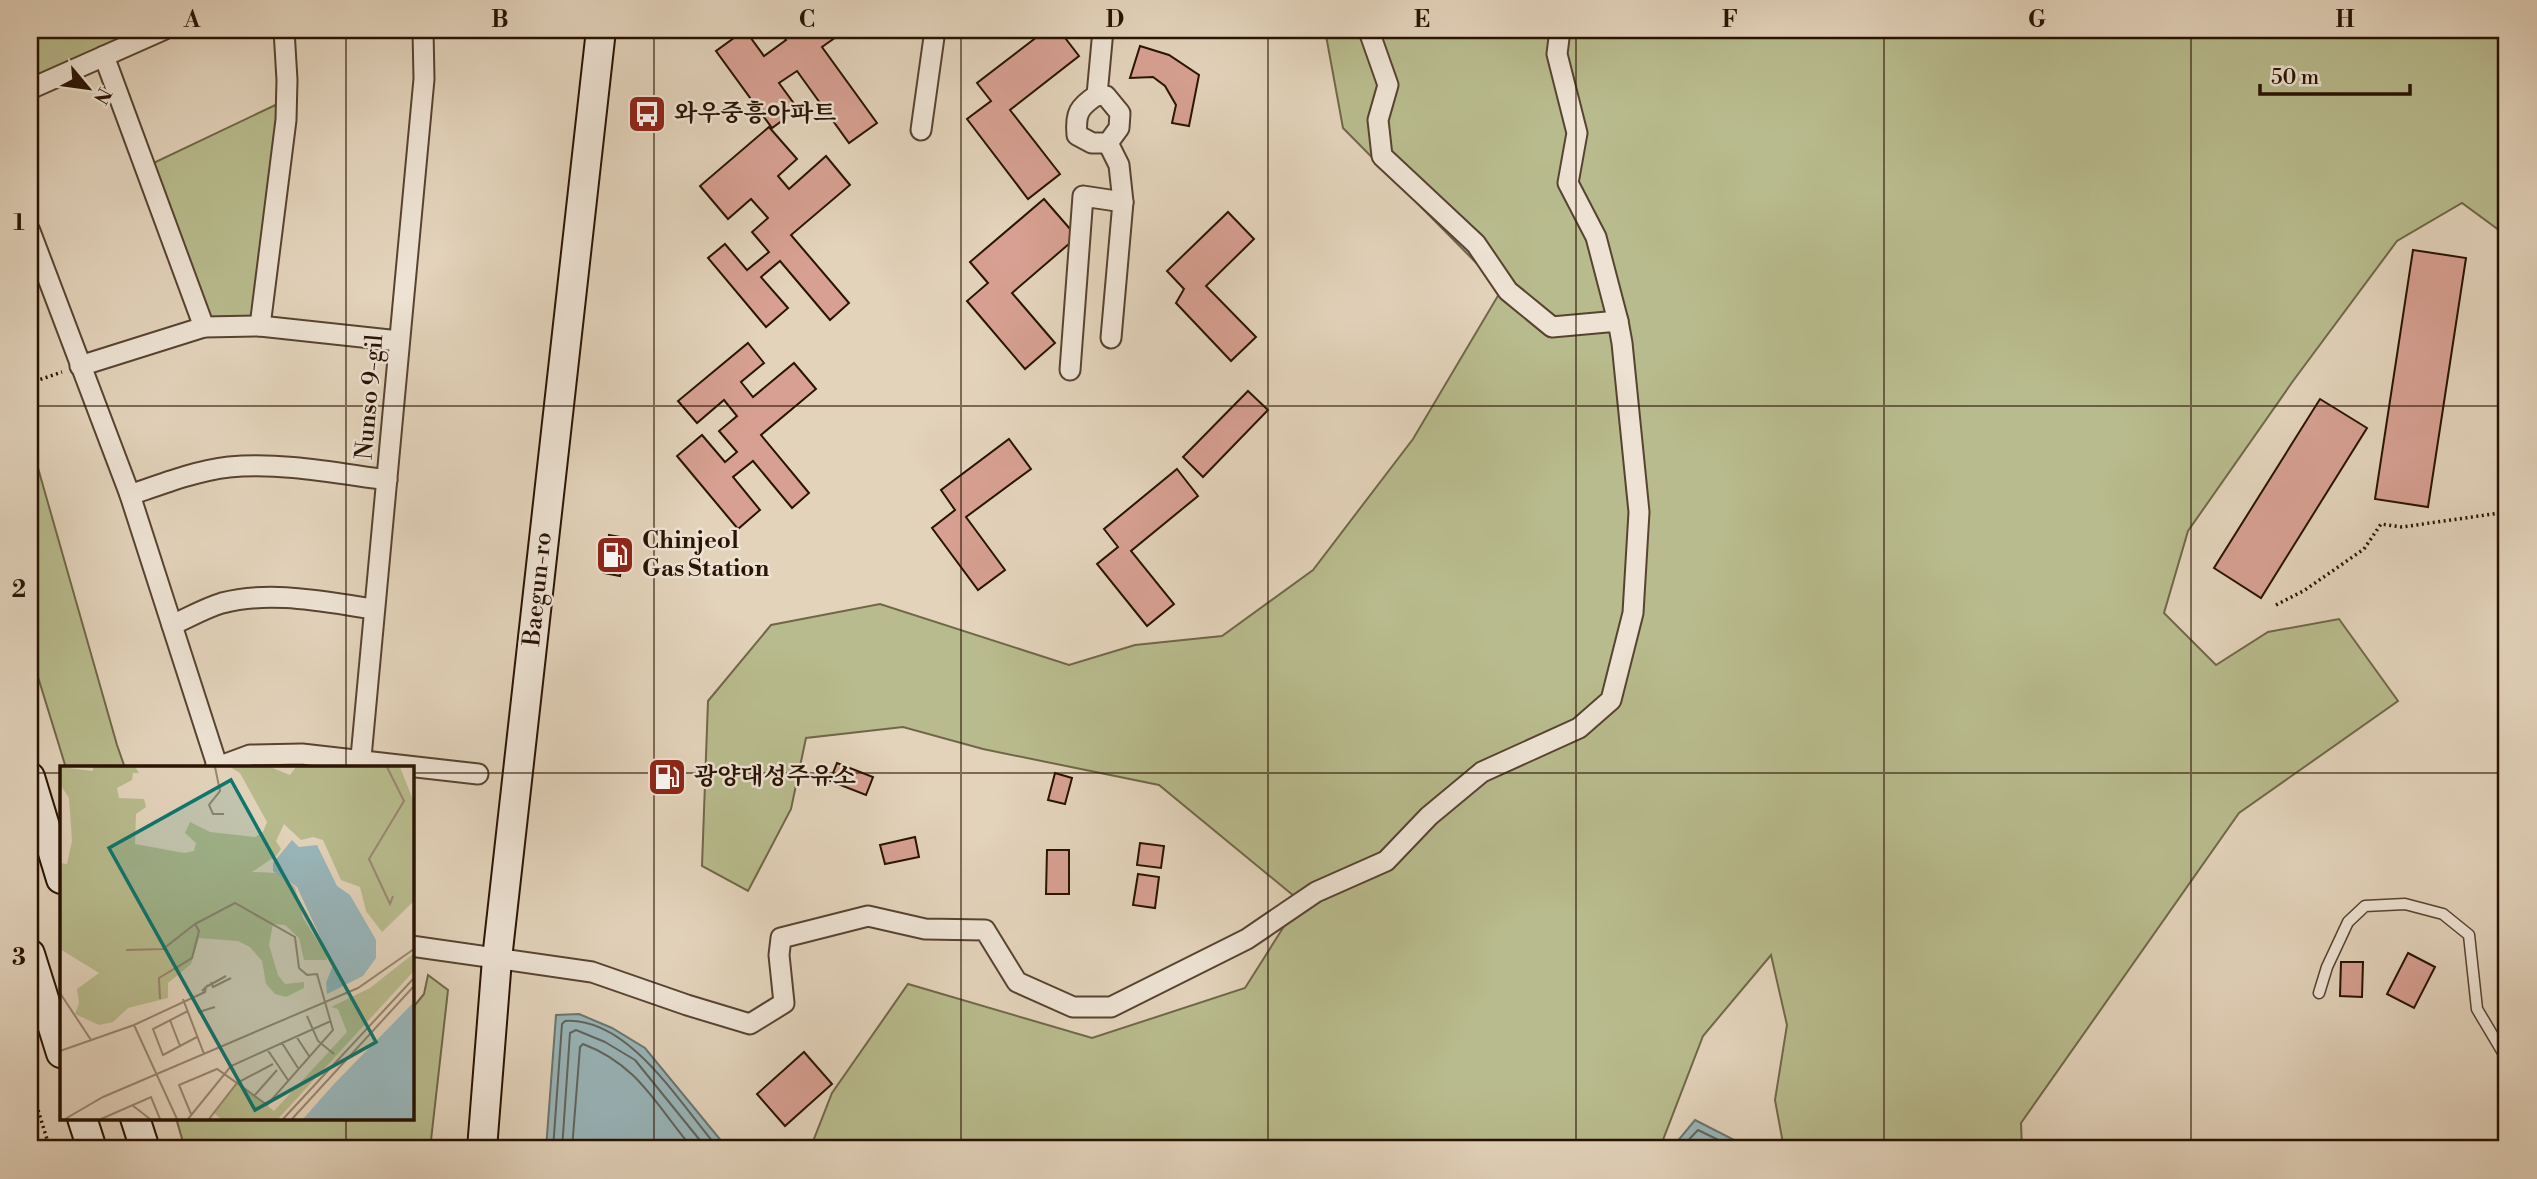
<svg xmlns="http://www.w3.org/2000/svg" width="2537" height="1179" font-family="'Libre Bodoni','Noto Serif KR',serif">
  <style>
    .green { fill: #b8bb8d; stroke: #706748; stroke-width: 2 }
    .water { fill: #99b6ba; stroke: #6c7571; stroke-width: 2 }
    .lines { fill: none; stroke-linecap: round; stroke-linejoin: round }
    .shore { stroke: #61645e; stroke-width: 2 }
    .building { fill: #d7a092; stroke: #291303; stroke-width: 2 }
    .lane-casing { stroke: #584331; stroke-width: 13 }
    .street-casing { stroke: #584331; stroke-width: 23 }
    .secondary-casing { stroke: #291303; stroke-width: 32 }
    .path { stroke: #291303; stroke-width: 3.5; stroke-dasharray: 2 3.5; stroke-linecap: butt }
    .lane { stroke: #ede2d3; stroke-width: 10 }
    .street { stroke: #ede2d3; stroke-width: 19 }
    .secondary { stroke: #ede2d3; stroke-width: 28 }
    .grid { fill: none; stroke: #291303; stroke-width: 2; stroke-opacity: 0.55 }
    .labels { text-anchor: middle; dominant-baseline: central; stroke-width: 5; stroke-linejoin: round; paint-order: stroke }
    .poi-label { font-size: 24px; font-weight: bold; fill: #291303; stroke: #ede2d3; text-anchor: start }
    .street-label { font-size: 24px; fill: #291303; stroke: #ede2d3 }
    .inset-road { fill: none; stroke: #998671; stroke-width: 2 }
    .view { fill: #0f766e; fill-opacity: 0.15; stroke: #0f766e; stroke-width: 3.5 }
    .inset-edge { fill: none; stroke: #291303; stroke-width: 3.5 }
    .neatline { fill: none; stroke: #291303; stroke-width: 2.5 }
    .grid-label { font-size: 23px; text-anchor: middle; font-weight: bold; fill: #291303 }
  </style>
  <rect width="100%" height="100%" fill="#e3d3bb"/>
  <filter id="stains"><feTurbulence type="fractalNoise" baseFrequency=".00286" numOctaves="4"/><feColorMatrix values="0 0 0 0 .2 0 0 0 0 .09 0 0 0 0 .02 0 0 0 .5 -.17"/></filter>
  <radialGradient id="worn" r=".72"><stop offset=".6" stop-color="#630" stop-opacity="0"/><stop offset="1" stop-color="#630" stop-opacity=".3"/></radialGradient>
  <!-- green -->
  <g class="green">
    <path d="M30 30H163L30 89Z"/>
    <path d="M1325 30H2507V236L2462 203 2397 241 2293 381 2188 531 2164 613 2216 665 2268 632 2339 619 2398 701 2239 813 2021 1123 2022 1149H1784L1775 1100 1787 1025 1771 955 1703 1036 1661 1145 1655 1149H810L832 1093 908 984 1092 1038 1245 988 1300 901 1159 785 983 749 903 727 806 738 791 809 748 891 702 866 708 701 771 625 880 604 1069 665 1135 645 1222 636 1313 570 1413 439 1502 289 1343 128Z"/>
    <path d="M286 100 260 326 204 327 145 167Z"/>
    <path d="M30 440 117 745 125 768H66L30 651Z"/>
    <path d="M428 975 448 990 430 1149H185L176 1118H411V1017L415 1005 424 994Z"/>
  </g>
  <!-- water -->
  <g class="water">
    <path d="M579 1014 612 1028 645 1048 728 1149H546L556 1015Z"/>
    <path d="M1695 1120 1750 1148V1149H1671Z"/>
  </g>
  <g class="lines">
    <!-- shore -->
    <g class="shore">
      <path d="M553 1149 562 1024 565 1021C630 1017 681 1106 719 1149"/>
      <path d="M562 1149 570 1033 576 1030 605 1042 635 1060 707 1149"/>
      <path d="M572 1149 580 1047 583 1044C639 1065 657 1107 693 1149"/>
      <path d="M1680 1149 1698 1130 1737 1149"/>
    </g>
  </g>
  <!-- building -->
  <g class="building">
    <path d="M745 30 764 56 786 40 779 30H846L822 47 877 123 849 143 797 71 779 83 798 109 772 128 716 51Z"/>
    <path d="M1046 30H1059L1079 56 1010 110 1060 174 1028 199 967 119 991 101 977 83Z"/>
    <path d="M1140 46 1169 55 1199 75 1189 126 1172 123 1176 105 1165 86 1153 77 1130 78Z"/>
    <path d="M769 127 797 159 778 176 789 189 826 156 850 185 791 235 849 303 830 320 780 261 761 277 788 308 766 327 708 258 725 244 747 270 769 252 752 232 768 218 751 199 728 219 700 186Z"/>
    <path d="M1044 199 1077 237 1012 293 1055 343 1025 369 967 301 988 283 970 262Z"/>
    <path d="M1228 212 1254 239 1206 286 1256 337 1231 361 1176 303 1184 289 1167 271Z"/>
    <path d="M2413 250 2466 258 2428 507 2375 499Z"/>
    <path d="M748 343 764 363 741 382 753 397 794 363 816 389 761 435 809 493 792 508 753 461 733 477 760 510 738 529 677 456 702 435 725 462 737 452 719 431 737 416 724 400 697 423 678 401Z"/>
    <path d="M1248 391 1268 410 1203 477 1183 457Z"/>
    <path d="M2320 399 2367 428 2261 598 2214 568Z"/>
    <path d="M1009 439 1031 469 966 517 1005 570 978 590 932 528 955 510 941 490Z"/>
    <path d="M1177 469 1198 496 1131 551 1174 604 1147 626 1097 564 1118 547 1104 529Z"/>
    <path d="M609 535 626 538 620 576 604 573Z"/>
    <path d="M837 763 873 777 866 795 830 781Z"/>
    <path d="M1055 773 1072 778 1065 804 1048 800Z"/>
    <path d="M915 837 919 857 885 864 880 845Z"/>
    <path d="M1140 843 1164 846 1161 868 1137 865Z"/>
    <path d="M1047 850H1069V894H1046Z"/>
    <path d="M1138 874 1159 877 1155 908 1133 905Z"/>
    <path d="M2408 953 2435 967 2414 1008 2387 994Z"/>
    <path d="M2341 962H2363L2362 997 2340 996Z"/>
    <path d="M804 1052 832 1084 785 1126 757 1094Z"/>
  </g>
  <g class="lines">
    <defs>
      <path id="lane" d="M2319 993 2327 967 2348 922 2365 906 2405 904 2443 914 2469 935 2477 1009 2502 1051 2507 1054"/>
      <g id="street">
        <path d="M1560 30 1557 54 1577 133 1568 183 1596 237 1618 321"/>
        <path d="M104 56 204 327"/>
        <path d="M30 89 163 30"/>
        <path d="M1097 95 1106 96 1120 113 1119 128 1108 143H1092L1077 135C1075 113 1079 107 1097 95L1103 30"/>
        <path d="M921 130 935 30"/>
        <path d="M1108 143 1119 165 1123 202 1111 338"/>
        <path d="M30 231 130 495 218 768"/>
        <path d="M260 326 286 120 287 80 284 30"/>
        <path d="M80 366 204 327 260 326 399 341"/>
        <path d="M1070 370 1083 196 1123 202"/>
        <path d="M130 495C162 484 195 471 229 467 282 462 335 473 387 480"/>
        <path d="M172 625C188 618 205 608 222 603 272 590 324 602 374 609"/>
        <path d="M215 768 250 755 302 754 478 774"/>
        <path d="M360 768 424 79 423 30"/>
        <path d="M411 946 592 972 687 1005 750 1024 784 1003 779 955 781 938 868 916 925 929 985 930 1017 982 1073 1007H1111L1247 939 1316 892 1386 861 1429 816 1482 772 1579 728 1611 700 1633 613 1639 512 1622 343 1618 321 1552 327 1508 291 1476 244 1382 156 1378 120 1388 85 1370 34 1371 30"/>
      </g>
      <g id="secondary">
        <path d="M30 777 61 879"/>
        <path d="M30 954 61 1053"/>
        <path d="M82 1118 92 1149"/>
        <path d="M135 1118 145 1149"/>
        <path d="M482 1149 497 959 601 30"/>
      </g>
    </defs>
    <!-- lane casing -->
    <use href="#lane" class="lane-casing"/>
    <!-- street casing -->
    <use href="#street" class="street-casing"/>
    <!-- secondary casing -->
    <use href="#secondary" class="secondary-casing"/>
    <!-- path -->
    <g class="path">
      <path d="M30 383 62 372"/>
      <path d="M2276 605 2305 590 2364 549 2381 524 2402 527 2507 512"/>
      <path d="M30 1084 50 1149"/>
    </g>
    <!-- lane -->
    <use href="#lane" class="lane"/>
    <!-- street -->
    <use href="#street" class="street"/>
    <!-- secondary -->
    <use href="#secondary" class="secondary"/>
  </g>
  <!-- grid -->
  <path class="grid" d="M346 30V768M654 30V1149M961 30V1149M1268 30V1149M1576 30V1149M1884 30V1149M2191 30V1149M30 406H2507M30 773H61M411 773H2507M346 1118V1149"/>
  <!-- icons -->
  <defs>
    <symbol id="bus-square" viewBox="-11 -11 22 22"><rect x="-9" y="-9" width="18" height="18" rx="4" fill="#8f2418" stroke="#ede2d3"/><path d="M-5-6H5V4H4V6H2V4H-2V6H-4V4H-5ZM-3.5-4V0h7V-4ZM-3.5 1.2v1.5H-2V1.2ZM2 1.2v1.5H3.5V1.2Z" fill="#fff"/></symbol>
    <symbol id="fuel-square" viewBox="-11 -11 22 22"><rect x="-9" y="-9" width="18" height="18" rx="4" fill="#8f2418" stroke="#ede2d3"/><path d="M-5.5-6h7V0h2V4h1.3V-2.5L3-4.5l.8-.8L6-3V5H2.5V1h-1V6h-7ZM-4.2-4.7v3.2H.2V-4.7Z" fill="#fff"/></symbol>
  </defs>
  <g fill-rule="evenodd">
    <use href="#bus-square" x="625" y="92" width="44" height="44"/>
    <use href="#fuel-square" x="593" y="533" width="44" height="44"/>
    <use href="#fuel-square" x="645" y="755" width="44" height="44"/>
  </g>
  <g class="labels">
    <!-- poi labels -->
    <g class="poi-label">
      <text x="674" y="114">와우중흥아파트</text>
      <text x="642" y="541">Chinjeol<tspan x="642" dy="28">Gas Station</tspan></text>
      <text x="694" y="777">광양대성주유소</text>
    </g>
    <!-- street labels -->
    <g class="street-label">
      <text transform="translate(370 397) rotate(-85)">Nunso 9-gil</text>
      <text transform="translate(538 589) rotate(-84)">Baegun-ro</text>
    </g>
  </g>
  <!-- overview -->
  <g transform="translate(60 766)">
    <rect width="354" height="354" fill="#e3d3bb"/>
    <path d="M0 1 33 5V1H75L79 7H73L72 14 57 22 59 32 84 33 86 41 76 48 75 78 124 87 134 85 136 77 125 67 130 56 150 66 195 71 203 66 207 56 180 7 170 1H210L230 9 236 1H340L353 34V136L322 166 306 145 300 121 281 114 263 74 253 71 241 74 224 58 216 75 221 83 217 89 192 106 218 107 235 121 243 152 265 187 267 194H244L239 172 225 159 213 158 209 179 218 209 225 218 244 216V222L226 231 215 228 206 218 202 195 190 181 178 175 139 172 131 198 108 217V232L68 242 53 256 39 259 15 248 19 237 17 223 39 207 0 183V97L7 98 12 75 9 32 0 18ZM353 188V206L218 353H161L154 347 177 317 214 345 287 266 278 243 271 241 310 222Z" fill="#b8bb8d"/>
    <path d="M232 74 239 81 257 79 277 120 290 129 316 174V192L303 210 267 228 266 217 273 199 263 177 237 121 213 105V97ZM353 237V353H243L274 318Z" fill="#99b6ba"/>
    <path class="inset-road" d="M155 1 160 25 149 39 153 48H164M327 1 344 35 309 93 330 138 333 130M66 184 103 183 135 158M151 216 153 221 171 212M146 221 166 210M0 227 31 274M132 229 139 246 155 241M100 233 99 212 132 192 139 165 135 158 175 137 235 171 239 202 247 209 257 208 273 264 207 339 177 317 149 353M123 233 144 288M128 245 93 263 103 289 137 271M247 250 258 275 274 288M110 254 120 280M74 259 117 353M236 270 249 290M222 277 238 302M207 283 228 314M0 285 74 259 145 226 146 221 142 225M194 330 217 304M72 339 90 353M131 348 119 319 157 303 177 317 213 298M5 353 43 331 298 222 354 183M41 353 91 331 100 353M128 353 171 300 271 255M223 353 354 212M232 353 354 220"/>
    <path class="view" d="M171 14 316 276 195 344 49 82Z"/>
    <rect width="354" height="354" class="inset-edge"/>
  </g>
  <!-- margin -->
  <rect width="2537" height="1179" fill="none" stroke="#e3d3bb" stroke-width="77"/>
  <!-- north arrow -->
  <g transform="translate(88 88) rotate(119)" stroke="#ede2d3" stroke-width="5" paint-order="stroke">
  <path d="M0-5L12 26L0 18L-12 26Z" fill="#291303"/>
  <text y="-10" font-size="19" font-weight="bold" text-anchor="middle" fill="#291303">N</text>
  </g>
  <!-- scale -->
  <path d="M2260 84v10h150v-10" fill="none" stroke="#291303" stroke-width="3.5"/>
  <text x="2271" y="84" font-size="21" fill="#291303" stroke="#ede2d3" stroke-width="5" paint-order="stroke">50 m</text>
  <rect x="38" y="38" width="2460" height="1102" class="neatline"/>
  <g class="grid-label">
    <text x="192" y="27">A</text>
    <text x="500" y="27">B</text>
    <text x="807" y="27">C</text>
    <text x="1115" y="27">D</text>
    <text x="1422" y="27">E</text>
    <text x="1730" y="27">F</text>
    <text x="2037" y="27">G</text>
    <text x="2345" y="27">H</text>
    <text x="19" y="230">1</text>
    <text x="19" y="597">2</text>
    <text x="19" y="965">3</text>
  </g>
  <rect width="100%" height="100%" filter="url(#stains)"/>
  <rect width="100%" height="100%" fill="url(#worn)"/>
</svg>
